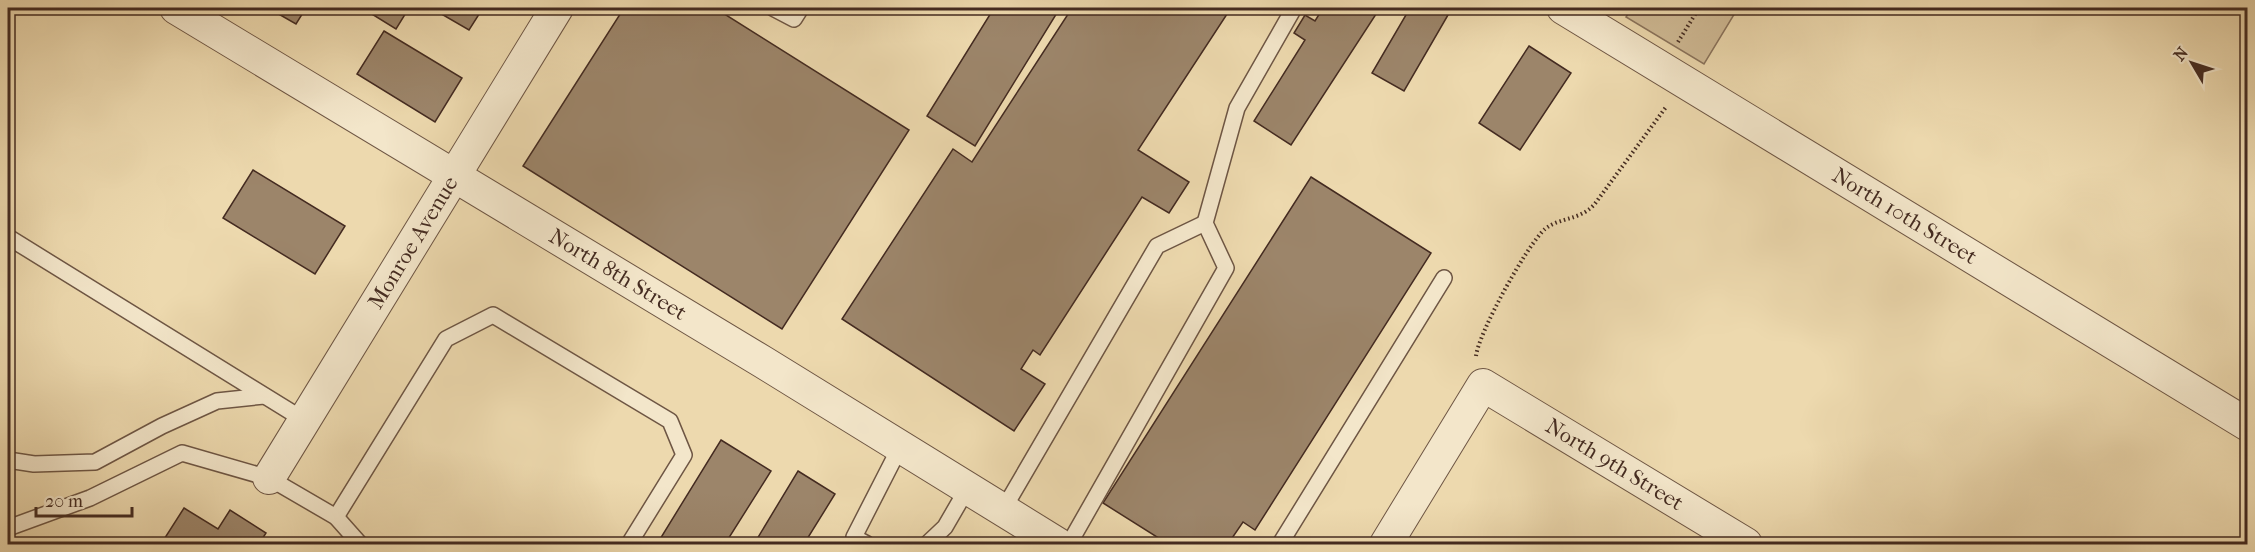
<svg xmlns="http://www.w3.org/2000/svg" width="2255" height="552" font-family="'IM FELL French Canon',serif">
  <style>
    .green { fill: #d0bb96; stroke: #8a735c; stroke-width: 1.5 }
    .building { fill: #9c856a; stroke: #442b21; stroke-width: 1.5 }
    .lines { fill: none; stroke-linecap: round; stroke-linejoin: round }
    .service-casing { stroke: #6e5644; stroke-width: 18 }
    .minor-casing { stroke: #6e5644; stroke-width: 34 }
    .path { stroke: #442b21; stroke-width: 4; stroke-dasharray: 1.5 3; stroke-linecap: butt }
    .service { stroke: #f3e6ca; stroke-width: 15 }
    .minor { stroke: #f3e6ca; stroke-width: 32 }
    .labels { text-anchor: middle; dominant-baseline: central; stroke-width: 5; stroke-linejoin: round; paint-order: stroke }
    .street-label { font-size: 22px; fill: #442b21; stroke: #f3e6ca }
  </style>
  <rect width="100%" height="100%" fill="#edd9ae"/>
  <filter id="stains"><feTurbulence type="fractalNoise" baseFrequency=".00333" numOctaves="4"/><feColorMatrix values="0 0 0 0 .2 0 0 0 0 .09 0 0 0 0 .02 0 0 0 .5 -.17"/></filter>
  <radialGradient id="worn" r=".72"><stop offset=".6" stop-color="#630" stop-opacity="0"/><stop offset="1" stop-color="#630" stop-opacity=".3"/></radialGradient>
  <!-- green -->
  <path class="green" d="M1632 8H1738L1704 64 1626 17Z"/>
  <!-- building -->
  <g class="building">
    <path d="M268 8H306L296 24Z"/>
    <path d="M362 8H409L396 29Z"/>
    <path d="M431 8H483L469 30Z"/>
    <path d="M624 8H715L909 130 782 329 523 166Z"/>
    <path d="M994 8H1060L975 146 927 116Z"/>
    <path d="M1072 8H1231L1138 150 1189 182 1169 213 1142 197 1040 355 1033 350 1021 369 1045 384 1014 431 842 319 953 149 972 162Z"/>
    <path d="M1323 8H1380L1291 145 1254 121 1305 40 1294 33 1305 15 1315 21Z"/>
    <path d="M1410 8H1435L1448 15 1404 91 1372 73Z"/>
    <path d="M384 31 462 78 435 122 357 74Z"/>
    <path d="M1529 46 1571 73 1520 150 1479 123Z"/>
    <path d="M253 170 345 226 315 274 223 218Z"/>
    <path d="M1311 177 1431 253 1255 530 1243 522 1228 544H1168L1103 503Z"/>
    <path d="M721 440 771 471 725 544H657Z"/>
    <path d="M798 471 835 494 804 544H754Z"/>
    <path d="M184 508 218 529 230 510 266 533 259 544H161Z"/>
  </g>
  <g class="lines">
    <defs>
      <g id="service">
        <path d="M773 8 794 19 801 8"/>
        <path d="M8 237 304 420"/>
        <path d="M8 460 34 464 95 462 162 426 217 401 264 396"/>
        <path d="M1003 510 1157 246 1205 223"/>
        <path d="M336 517 446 339 493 315 670 421 684 455 629 544"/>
        <path d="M8 528 90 498 182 453 269 478 336 517 360 544"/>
        <path d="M867 544 854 537 900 447"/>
        <path d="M927 544 945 527 967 489"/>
        <path d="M1069 544 1226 268 1205 223 1237 108 1294 8"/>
        <path d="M1280 544 1444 278"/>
      </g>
      <g id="minor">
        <path id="s1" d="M176 8 763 362 1058 544"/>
        <path id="s2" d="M1563 8 2248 425"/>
        <path id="s3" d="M269 478 557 8"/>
        <path id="s4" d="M1386 544 1483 385 1746 544"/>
      </g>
    </defs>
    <!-- service casing -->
    <use href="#service" class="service-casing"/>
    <!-- minor casing -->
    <use href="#minor" class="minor-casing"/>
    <!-- path -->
    <g class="path">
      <path d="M1678 42 1699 8"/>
      <path d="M1476 356C1479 332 1527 245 1545 229 1560 217 1578 221 1594 205L1666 107"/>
    </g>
    <!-- service -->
    <use href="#service" class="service"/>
    <!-- minor -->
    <use href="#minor" class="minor"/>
  </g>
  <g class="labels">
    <!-- street labels -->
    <g class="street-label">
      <text stroke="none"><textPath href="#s2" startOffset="400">North 10th Street</textPath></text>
      <text stroke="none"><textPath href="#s3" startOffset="276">Monroe Avenue</textPath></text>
      <text stroke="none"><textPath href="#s1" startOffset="516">North 8th Street</textPath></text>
      <text stroke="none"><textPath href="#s4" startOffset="340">North 9th Street</textPath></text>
    </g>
  </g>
  <!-- margin -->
  <rect width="2255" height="552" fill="none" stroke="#edd9ae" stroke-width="30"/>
  <rect x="9" y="9" width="2237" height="534" fill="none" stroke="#442b21" stroke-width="3"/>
  <rect x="15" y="15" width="2225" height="522" fill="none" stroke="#442b21" stroke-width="1.5"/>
  <!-- north arrow -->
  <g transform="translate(2192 63) rotate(309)" stroke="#f3e6ca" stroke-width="4.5" paint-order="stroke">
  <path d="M0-4.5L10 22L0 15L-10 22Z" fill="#442b21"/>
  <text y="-9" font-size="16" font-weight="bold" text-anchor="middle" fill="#442b21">N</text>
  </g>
  <!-- scale -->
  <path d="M36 507v9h96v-9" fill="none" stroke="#442b21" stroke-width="3"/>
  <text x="45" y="507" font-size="18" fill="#442b21" stroke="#f3e6ca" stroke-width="4.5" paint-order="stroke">20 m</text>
  <rect width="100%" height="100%" filter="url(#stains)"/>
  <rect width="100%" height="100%" fill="url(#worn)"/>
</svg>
